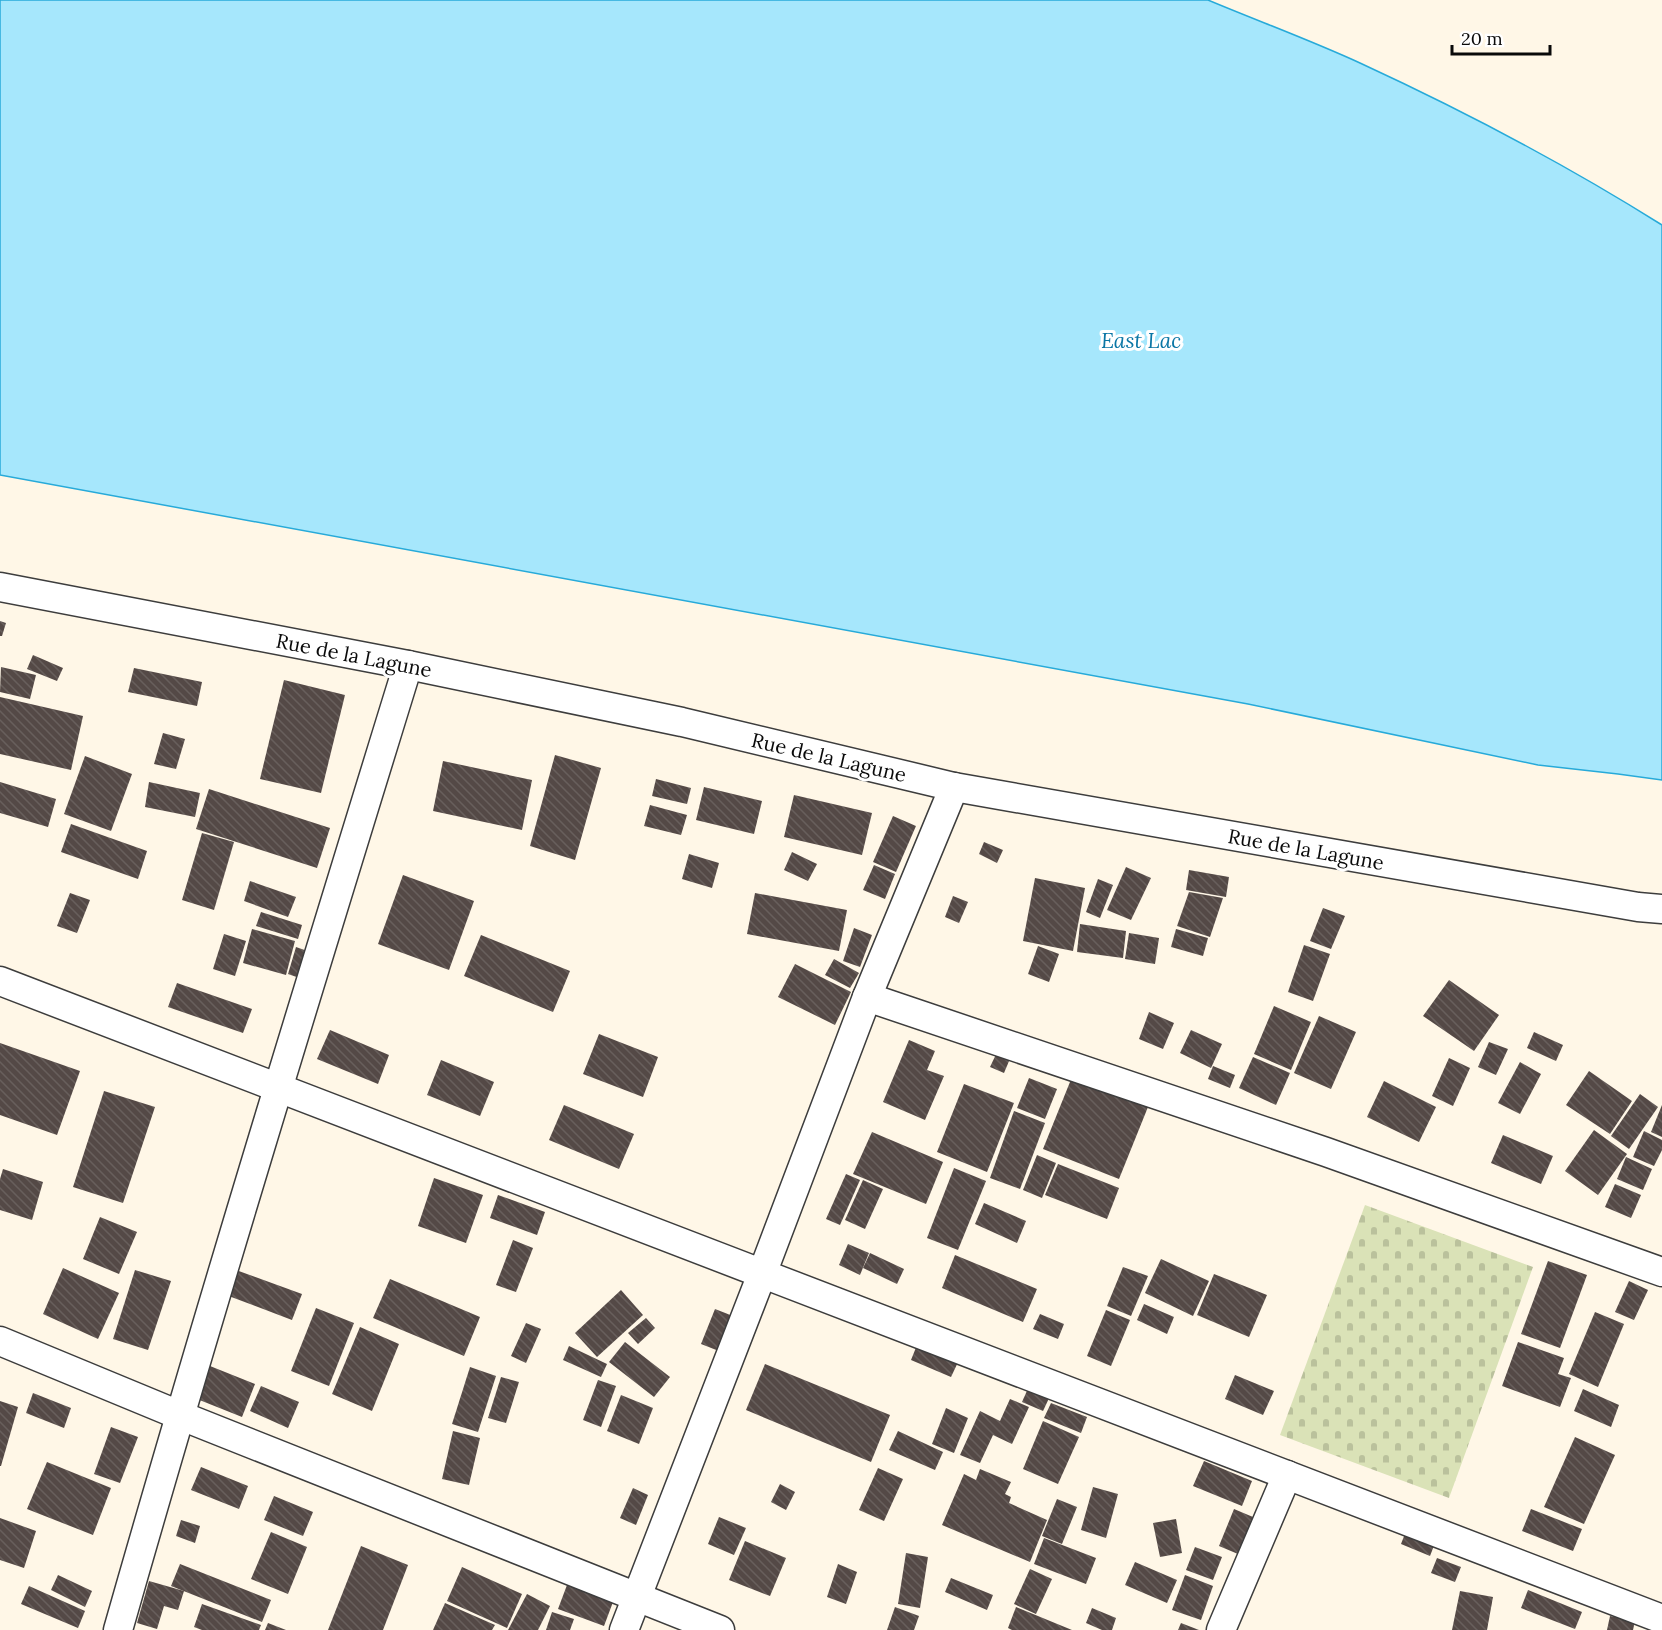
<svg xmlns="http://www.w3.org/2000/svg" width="1662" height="1630" font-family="Lora,serif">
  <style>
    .cemetery { fill: url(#cemetery-stones) }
    .water { fill: #a6e7fc; stroke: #27aad9; stroke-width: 1.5 }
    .building { fill: url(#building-back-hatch) }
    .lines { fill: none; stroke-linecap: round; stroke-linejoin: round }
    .minor-casing { stroke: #3d3d3d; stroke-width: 31 }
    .minor { stroke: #fff; stroke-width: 28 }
    .labels { text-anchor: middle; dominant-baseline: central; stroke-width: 6; stroke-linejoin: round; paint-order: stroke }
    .street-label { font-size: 20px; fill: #0a0a0a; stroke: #fff }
    .water-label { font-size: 21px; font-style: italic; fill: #0a76a5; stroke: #fff }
  </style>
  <defs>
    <pattern id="cemetery-stones" width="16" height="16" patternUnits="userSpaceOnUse" patternTransform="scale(1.5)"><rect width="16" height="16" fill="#dae2b7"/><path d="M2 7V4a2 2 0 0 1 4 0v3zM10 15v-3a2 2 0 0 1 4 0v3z" fill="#bac19c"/></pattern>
    <pattern id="building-back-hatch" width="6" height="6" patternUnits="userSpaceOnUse" patternTransform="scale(1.5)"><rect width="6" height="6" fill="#544946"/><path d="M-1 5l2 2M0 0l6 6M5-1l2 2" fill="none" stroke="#685f5c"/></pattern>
  </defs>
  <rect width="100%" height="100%" fill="#fff7e7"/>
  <!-- cemetery -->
  <path class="cemetery" d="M1365 1205 1533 1267 1449 1498 1280 1435Z"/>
  <!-- water -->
  <path class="water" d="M0 0H1208C1258 21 1310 40 1360 63 1464 111 1565 164 1662 225V780L1618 774 1538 765 1248 704 0 475Z"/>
  <!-- building -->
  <g class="building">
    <path d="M0 621 6 623 2 636H0Z"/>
    <path d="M33 655 63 668 57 681 27 669Z"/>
    <path d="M1 667 36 675 30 699 0 692Z"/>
    <path d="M134 668 202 682 197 706 128 692Z"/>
    <path d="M284 680 345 695 321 793 260 779Z"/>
    <path d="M0 697 83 716 71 770 0 754Z"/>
    <path d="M163 733 185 739 176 769 154 764Z"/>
    <path d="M555 755 601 768 575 860 530 846Z"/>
    <path d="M85 756 132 774 111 831 64 814Z"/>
    <path d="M443 761 532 780 522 830 433 811Z"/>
    <path d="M656 779 691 788 687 804 652 796Z"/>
    <path d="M0 782 56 799 48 827 0 813Z"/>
    <path d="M149 782 200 793 195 817 145 807Z"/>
    <path d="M704 787 762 801 754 834 696 820Z"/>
    <path d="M209 789 330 828 317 868 196 829Z"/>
    <path d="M794 795 872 813 862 855 784 837Z"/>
    <path d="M650 805 687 815 681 835 644 826Z"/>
    <path d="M893 816 916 826 896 872 873 862Z"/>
    <path d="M71 824 147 851 138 879 61 852Z"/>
    <path d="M202 833 234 842 214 910 182 900Z"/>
    <path d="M984 842 1003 850 997 863 979 854Z"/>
    <path d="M792 852 817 864 808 881 784 870Z"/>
    <path d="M689 854 719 863 712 888 682 879Z"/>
    <path d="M874 865 895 874 885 899 863 890Z"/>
    <path d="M1126 867 1151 878 1131 920 1107 910Z"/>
    <path d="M1189 870 1229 877 1226 897 1186 890Z"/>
    <path d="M403 875 474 901 449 970 378 944Z"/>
    <path d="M1035 878 1085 888 1073 951 1023 941Z"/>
    <path d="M1098 879 1113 885 1100 918 1086 912Z"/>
    <path d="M250 881 296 897 288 917 244 901Z"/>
    <path d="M1189 892 1223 898 1210 937 1177 926Z"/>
    <path d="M70 893 90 900 77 933 57 926Z"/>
    <path d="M755 893 847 910 839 951 747 934Z"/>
    <path d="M953 896 968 902 959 923 945 917Z"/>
    <path d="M1323 908 1345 916 1331 949 1310 941Z"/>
    <path d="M261 912 302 925 298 939 256 926Z"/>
    <path d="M1080 924 1126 931 1123 958 1077 952Z"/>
    <path d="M854 928 872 935 860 967 843 961Z"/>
    <path d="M252 929 295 941 286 975 243 963Z"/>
    <path d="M1176 929 1208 938 1203 956 1171 947Z"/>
    <path d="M1129 933 1159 938 1155 964 1125 959Z"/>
    <path d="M224 934 246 941 235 976 213 969Z"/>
    <path d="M481 935 570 971 553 1012 464 976Z"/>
    <path d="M1304 945 1330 954 1313 1001 1288 992Z"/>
    <path d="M1038 946 1059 954 1049 982 1028 974Z"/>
    <path d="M296 947 316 954 308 981 288 974Z"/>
    <path d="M834 959 859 973 850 988 825 975Z"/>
    <path d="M795 964 851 992 835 1025 778 997Z"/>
    <path d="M1449 980 1499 1015 1474 1051 1423 1016Z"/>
    <path d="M177 983 252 1009 243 1033 168 1007Z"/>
    <path d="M1274 1006 1311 1022 1291 1070 1254 1054Z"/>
    <path d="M1149 1012 1174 1023 1163 1049 1139 1039Z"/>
    <path d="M1319 1016 1356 1032 1331 1089 1294 1073Z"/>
    <path d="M330 1030 389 1055 378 1084 317 1059Z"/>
    <path d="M1191 1030 1222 1044 1211 1068 1180 1053Z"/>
    <path d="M1534 1032 1563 1045 1556 1061 1527 1048Z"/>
    <path d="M599 1034 658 1057 643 1097 583 1074Z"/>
    <path d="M909 1040 935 1051 927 1070 944 1076 925 1120 883 1102Z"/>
    <path d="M1489 1042 1508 1049 1496 1075 1478 1067Z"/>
    <path d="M0 1043 80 1071 57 1135 0 1115Z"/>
    <path d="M999 1048 1012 1054 1004 1073 990 1067Z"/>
    <path d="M1253 1057 1290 1073 1276 1105 1239 1088Z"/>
    <path d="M1449 1058 1470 1068 1453 1106 1432 1096Z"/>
    <path d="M441 1060 494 1082 480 1116 427 1095Z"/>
    <path d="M1520 1062 1541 1074 1520 1114 1498 1103Z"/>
    <path d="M1213 1066 1235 1075 1230 1088 1208 1079Z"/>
    <path d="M1589 1071 1632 1101 1610 1134 1566 1105Z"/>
    <path d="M1074 1072 1150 1102 1119 1179 1043 1149Z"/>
    <path d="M1029 1078 1057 1089 1045 1119 1017 1108Z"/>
    <path d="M1384 1081 1436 1107 1419 1142 1367 1117Z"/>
    <path d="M964 1084 1014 1103 987 1172 937 1152Z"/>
    <path d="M104 1091 155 1107 123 1203 73 1187Z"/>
    <path d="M1640 1094 1658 1107 1629 1149 1611 1136Z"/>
    <path d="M564 1105 634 1134 619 1169 549 1140Z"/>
    <path d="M1662 1105V1137L1651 1132Z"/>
    <path d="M1014 1111 1045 1123 1020 1189 990 1178Z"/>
    <path d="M1594 1130 1627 1154 1598 1195 1565 1171Z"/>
    <path d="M1644 1131 1662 1140V1150L1654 1166 1633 1157Z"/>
    <path d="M872 1132 943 1162 926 1204 853 1174Z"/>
    <path d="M1503 1135 1553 1156 1541 1184 1491 1163Z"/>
    <path d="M1037 1155 1056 1163 1042 1198 1023 1190Z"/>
    <path d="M1626 1157 1652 1169 1643 1190 1617 1179Z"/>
    <path d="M1058 1164 1119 1188 1107 1219 1045 1195Z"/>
    <path d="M954 1168 986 1181 958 1250 927 1238Z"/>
    <path d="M3 1169 43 1182 32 1220 0 1210V1179Z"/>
    <path d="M846 1174 860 1180 840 1225 826 1219Z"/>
    <path d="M434 1178 483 1195 466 1243 418 1226Z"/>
    <path d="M863 1180 883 1189 865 1229 845 1220Z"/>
    <path d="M1615 1184 1641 1195 1631 1218 1605 1207Z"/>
    <path d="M498 1195 545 1212 537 1235 490 1218Z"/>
    <path d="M984 1203 1026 1221 1017 1243 975 1224Z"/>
    <path d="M100 1217 137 1232 119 1274 83 1259Z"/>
    <path d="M513 1240 533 1248 516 1292 496 1285Z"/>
    <path d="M848 1244 869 1253 860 1275 839 1265Z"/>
    <path d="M870 1253 904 1269 897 1284 863 1268Z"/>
    <path d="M955 1255 1037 1289 1023 1322 942 1288Z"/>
    <path d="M1161 1259 1209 1281 1193 1316 1145 1293Z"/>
    <path d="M1548 1261 1587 1275 1560 1348 1521 1334Z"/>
    <path d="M1123 1267 1148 1276 1131 1316 1107 1306Z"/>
    <path d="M63 1268 119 1293 98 1339 43 1314Z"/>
    <path d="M135 1270 171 1281 148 1350 113 1339Z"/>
    <path d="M236 1270 302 1294 292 1320 226 1295Z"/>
    <path d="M1214 1274 1267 1295 1249 1337 1197 1315Z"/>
    <path d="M390 1279 480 1317 464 1356 373 1318Z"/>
    <path d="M1629 1281 1648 1290 1634 1320 1615 1312Z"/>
    <path d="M621 1290 643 1315 597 1357 575 1333Z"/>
    <path d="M1144 1304 1174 1317 1167 1334 1137 1320Z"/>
    <path d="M316 1308 354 1323 329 1386 291 1371Z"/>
    <path d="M715 1309 738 1318 724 1353 701 1344Z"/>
    <path d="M1106 1310 1130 1320 1111 1366 1087 1356Z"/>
    <path d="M1595 1312 1624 1324 1598 1387 1569 1374Z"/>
    <path d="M1040 1314 1064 1324 1058 1339 1033 1329Z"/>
    <path d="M646 1318 655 1328 638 1344 628 1333Z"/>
    <path d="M526 1323 541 1329 526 1363 511 1356Z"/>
    <path d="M360 1327 399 1344 372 1411 332 1394Z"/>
    <path d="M919 1340 960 1358 951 1377 911 1360Z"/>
    <path d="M625 1342 670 1377 654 1397 609 1362Z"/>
    <path d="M1518 1342 1564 1358 1558 1374 1571 1378 1560 1407 1502 1386Z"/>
    <path d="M569 1346 607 1364 601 1377 563 1360Z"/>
    <path d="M765 1364 890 1415 871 1462 746 1410Z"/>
    <path d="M210 1366 255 1384 242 1417 197 1399Z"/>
    <path d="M470 1367 496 1376 478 1432 452 1424Z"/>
    <path d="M1235 1375 1274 1391 1263 1415 1225 1399Z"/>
    <path d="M501 1377 519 1382 506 1423 488 1418Z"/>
    <path d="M598 1380 616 1386 601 1427 583 1420Z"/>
    <path d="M1030 1384 1051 1394 1043 1411 1022 1402Z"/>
    <path d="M261 1386 299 1402 288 1428 250 1411Z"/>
    <path d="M1583 1389 1619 1405 1611 1427 1574 1411Z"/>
    <path d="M33 1393 71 1408 64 1428 26 1413Z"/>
    <path d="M621 1395 653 1408 639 1444 607 1431Z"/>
    <path d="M1010 1399 1029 1407 1012 1444 993 1435 980 1463 960 1455 980 1411 1000 1421Z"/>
    <path d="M0 1401 18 1407 1 1466H0Z"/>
    <path d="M1051 1403 1087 1417 1081 1433 1044 1418Z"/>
    <path d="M946 1408 968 1418 954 1453 932 1444Z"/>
    <path d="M1043 1421 1079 1437 1058 1484 1023 1469Z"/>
    <path d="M111 1427 138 1437 120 1483 94 1474Z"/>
    <path d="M453 1431 480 1438 469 1485 442 1479Z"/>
    <path d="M898 1431 943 1452 935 1470 889 1450Z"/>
    <path d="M1575 1437 1615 1455 1584 1524 1544 1507Z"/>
    <path d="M1204 1461 1252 1481 1242 1506 1193 1486Z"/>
    <path d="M47 1462 111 1488 93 1535 27 1509Z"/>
    <path d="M201 1467 248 1486 239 1509 191 1490Z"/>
    <path d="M878 1468 903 1479 884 1521 859 1510Z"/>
    <path d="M980 1469 1011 1482 1005 1494 1011 1497 1009 1503 1047 1520 1030 1562 942 1525 964 1474 976 1480Z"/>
    <path d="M780 1484 795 1492 786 1510 771 1502Z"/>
    <path d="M1093 1487 1118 1494 1106 1538 1081 1530Z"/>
    <path d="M633 1488 648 1495 636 1525 620 1518Z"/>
    <path d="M274 1496 313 1512 303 1536 264 1520Z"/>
    <path d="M1057 1499 1077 1507 1062 1544 1042 1536Z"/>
    <path d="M1234 1509 1253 1517 1238 1554 1219 1546Z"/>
    <path d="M1531 1509 1582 1529 1573 1551 1522 1531Z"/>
    <path d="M719 1517 746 1528 734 1555 708 1544Z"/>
    <path d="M0 1518 36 1531 24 1568 0 1560Z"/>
    <path d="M1176 1519 1182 1553 1160 1557 1153 1523Z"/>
    <path d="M181 1520 200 1526 195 1543 176 1536Z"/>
    <path d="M1406 1531 1435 1543 1430 1556 1401 1544Z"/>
    <path d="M271 1532 307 1547 288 1594 251 1579Z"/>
    <path d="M1044 1538 1096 1558 1086 1584 1034 1564Z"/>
    <path d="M745 1541 786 1558 770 1596 729 1580Z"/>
    <path d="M361 1546 408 1565 383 1630H328Z"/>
    <path d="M1195 1547 1222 1557 1213 1580 1186 1570Z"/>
    <path d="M906 1553 928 1557 920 1608 898 1604Z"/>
    <path d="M1437 1558 1461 1567 1455 1582 1431 1573Z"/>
    <path d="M1135 1562 1177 1580 1167 1603 1125 1585Z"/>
    <path d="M180 1564 271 1600 262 1622 171 1586Z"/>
    <path d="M838 1564 857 1572 846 1604 827 1597Z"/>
    <path d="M462 1567 522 1594 507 1628 447 1601Z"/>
    <path d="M1030 1569 1052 1579 1036 1614 1014 1604Z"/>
    <path d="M58 1575 92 1591 85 1607 51 1590Z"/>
    <path d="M1185 1575 1213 1586 1201 1620 1172 1610Z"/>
    <path d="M951 1578 993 1595 987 1610 945 1592Z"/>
    <path d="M149 1581 184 1591 178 1610 164 1606 157 1629 137 1623Z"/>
    <path d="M567 1585 613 1602 604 1626 558 1609Z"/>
    <path d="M29 1586 85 1611 78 1628 21 1604Z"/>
    <path d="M1528 1590 1582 1612 1575 1629 1521 1608Z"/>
    <path d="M1460 1591 1493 1597 1487 1630H1452Z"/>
    <path d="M527 1594 550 1606 538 1630H508Z"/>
    <path d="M445 1603 495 1625 492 1630H433Z"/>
    <path d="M202 1604 261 1625 259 1630H202L194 1627Z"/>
    <path d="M895 1607 919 1616 914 1630H887Z"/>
    <path d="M1016 1607 1072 1630H1012L1008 1628Z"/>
    <path d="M1092 1608 1116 1618 1112 1630H1102L1086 1623Z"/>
    <path d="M552 1612 574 1619 570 1630H546Z"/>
    <path d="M1610 1616 1635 1621 1633 1630H1607Z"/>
    <path d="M268 1623 286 1630H265Z"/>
    <path d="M1181 1623 1199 1630H1178Z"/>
  </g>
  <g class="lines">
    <defs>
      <g id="minor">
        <path d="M0 587 408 665 682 722 954 787 1638 907 1662 909"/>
        <path d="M0 981 1662 1619"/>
        <path d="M867 997 1326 1152 1662 1272"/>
        <path d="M0 1341 179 1415 720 1630"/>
        <path d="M118 1630C210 1307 309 986 408 665"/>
        <path d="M624 1630 762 1274 867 997 954 787"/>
        <path d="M1221 1630 1287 1475"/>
      </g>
    </defs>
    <!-- minor casing -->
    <use href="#minor" class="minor-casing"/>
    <!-- minor -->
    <use href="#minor" class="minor"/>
  </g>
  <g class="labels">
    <!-- street labels -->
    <g class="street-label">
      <text transform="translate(354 655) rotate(11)">Rue de la Lagune</text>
      <text transform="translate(829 757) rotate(13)">Rue de la Lagune</text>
      <text transform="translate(1306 849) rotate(10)">Rue de la Lagune</text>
    </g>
    <!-- water labels -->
    <g class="water-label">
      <text x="1141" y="340">East Lac</text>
    </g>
  </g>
  <!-- scale -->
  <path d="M1452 45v9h98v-9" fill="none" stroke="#0a0a0a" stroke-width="3"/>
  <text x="1461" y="45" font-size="18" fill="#0a0a0a" stroke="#ffffff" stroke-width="4.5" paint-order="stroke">20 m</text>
</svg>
